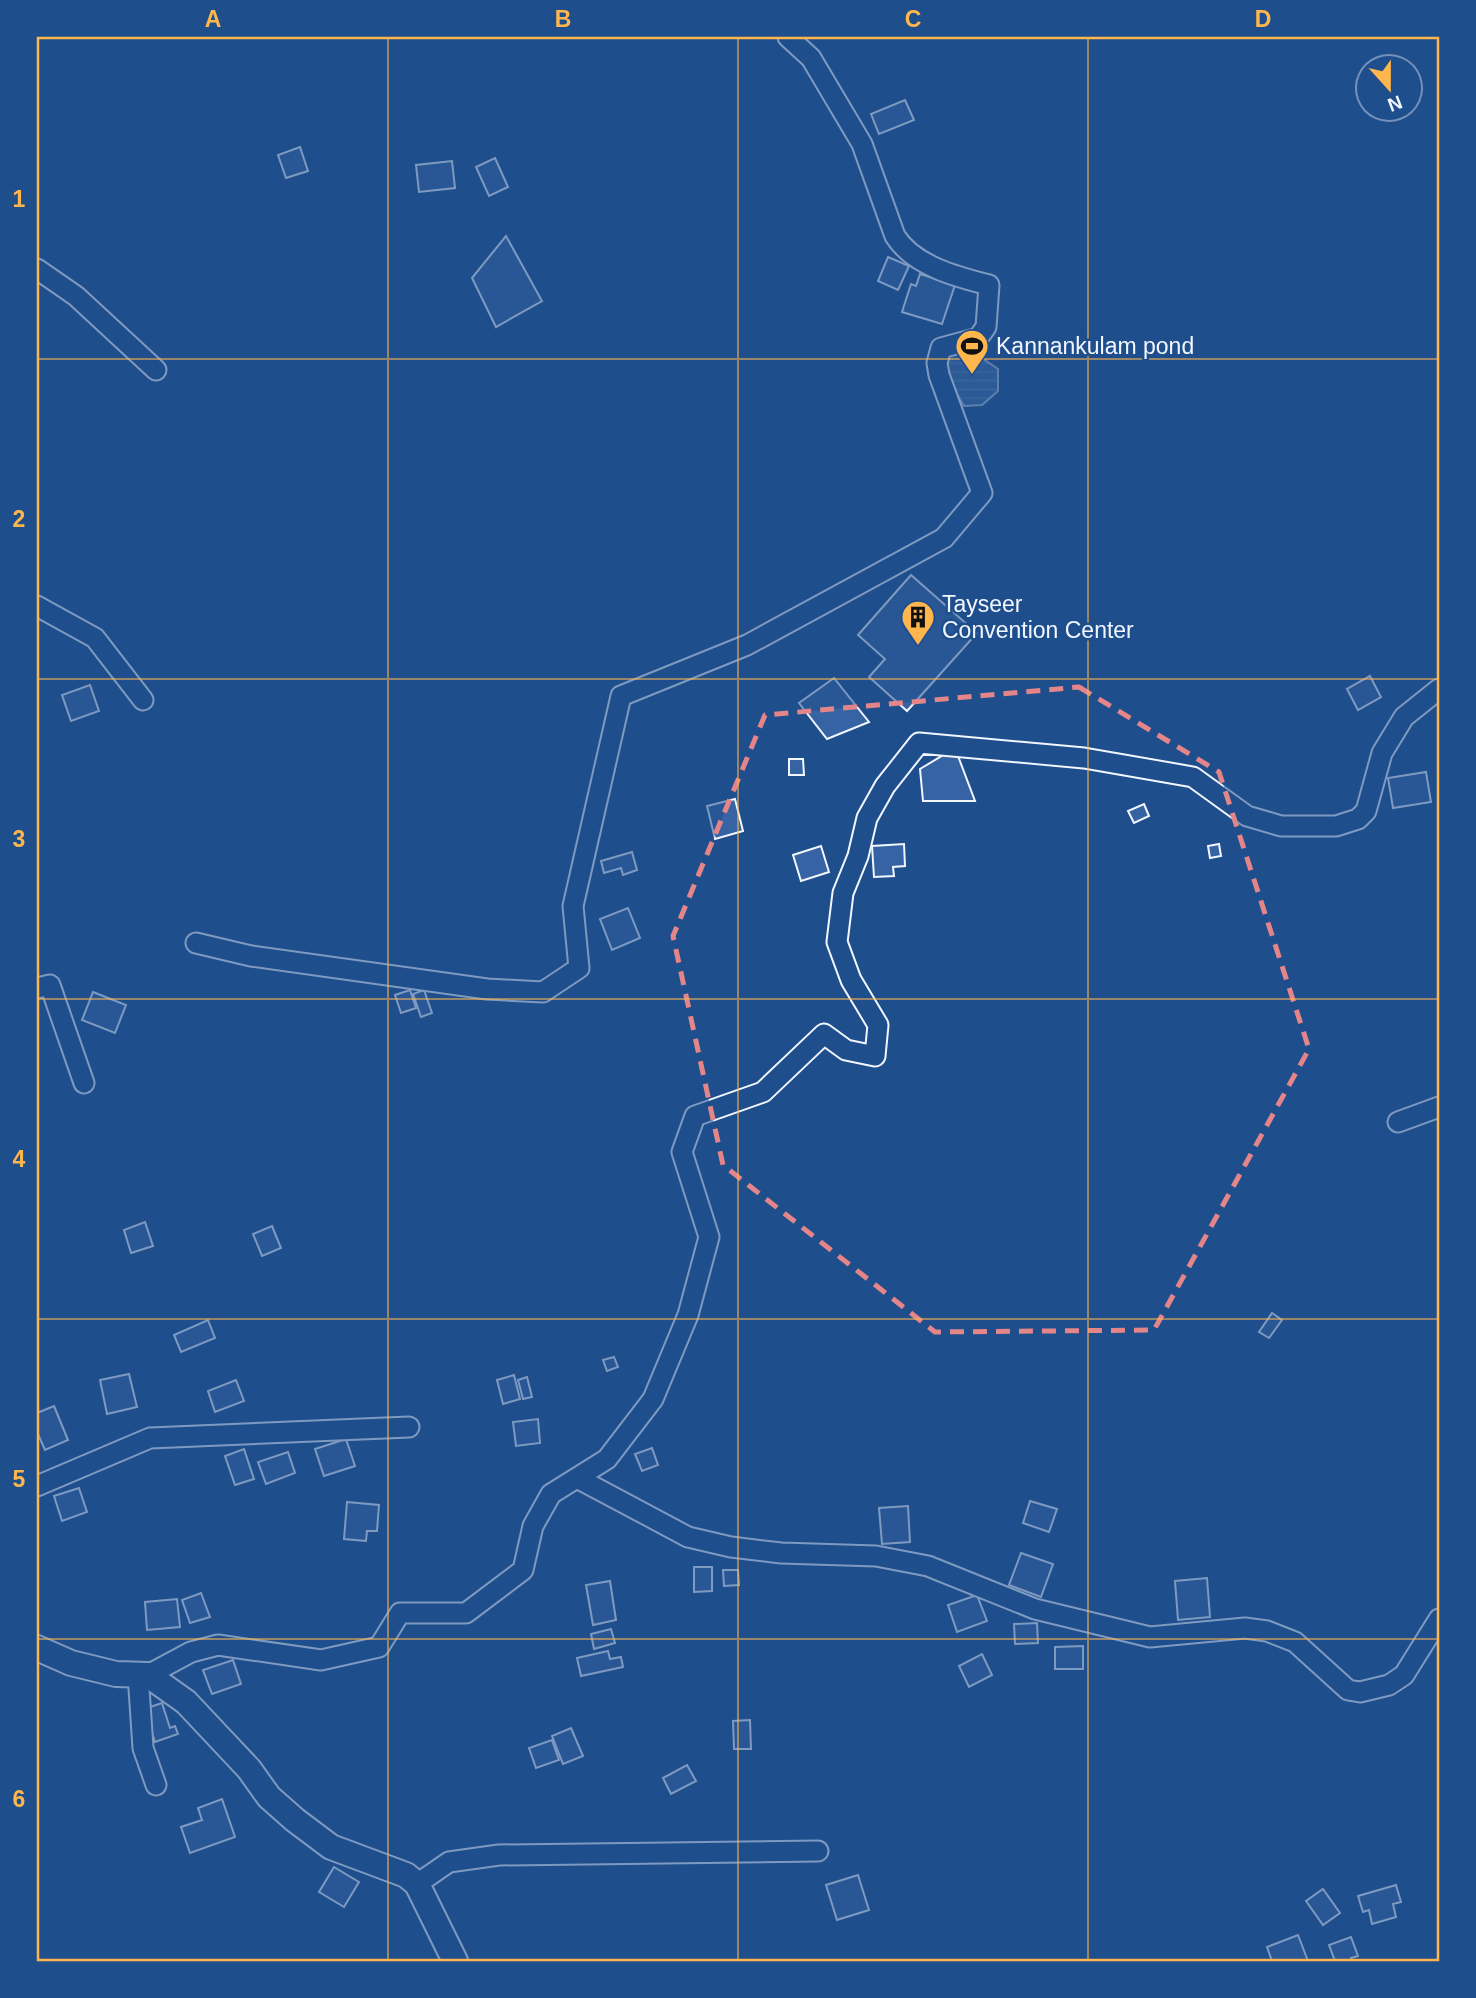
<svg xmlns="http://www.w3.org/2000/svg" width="1476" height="1998" font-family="Helvetica,sans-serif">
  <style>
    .water { fill: url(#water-rules); stroke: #a8bbd7; stroke-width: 2 }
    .building { fill: #3563a3; stroke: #f2f6ff; stroke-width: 2 }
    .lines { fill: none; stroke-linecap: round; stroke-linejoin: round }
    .minor-casing { stroke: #f2f6ff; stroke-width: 23 }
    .major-casing { stroke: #f2f6ff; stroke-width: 28 }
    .minor { stroke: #1f4e8c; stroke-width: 19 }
    .major { stroke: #1f4e8c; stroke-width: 24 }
    .marked { fill: none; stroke: #e38589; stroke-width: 5; stroke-dasharray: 14 9; stroke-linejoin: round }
    .grid { fill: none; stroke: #ffb74d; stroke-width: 2; stroke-opacity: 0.55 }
    .labels { text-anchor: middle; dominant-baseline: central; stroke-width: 5; stroke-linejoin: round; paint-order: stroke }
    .poi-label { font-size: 23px; fill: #f2f6ff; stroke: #1f4e8c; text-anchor: start }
    .neatline { fill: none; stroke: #ffb74d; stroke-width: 2.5 }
    .grid-label { font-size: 23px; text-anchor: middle; font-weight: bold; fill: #ffb74d }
  </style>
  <defs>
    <pattern id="water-rules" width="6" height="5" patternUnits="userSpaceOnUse" patternTransform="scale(1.75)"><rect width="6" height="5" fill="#3b69a3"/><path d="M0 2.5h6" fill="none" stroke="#587fb1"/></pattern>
  </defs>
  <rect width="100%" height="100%" fill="#1f4e8c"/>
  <!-- water -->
  <path class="water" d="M960 347 973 352 998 369V391L982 405 964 406 942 368 944 357Z"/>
  <!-- building -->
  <g class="building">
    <path d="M905 100 914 120 879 134 871 114Z"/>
    <path d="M300 147 308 171 286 178 278 155Z"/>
    <path d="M495 158 508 187 489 196 476 167Z"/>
    <path d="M452 161 455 188 419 192 416 165Z"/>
    <path d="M506 236 542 301 496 327 472 278Z"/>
    <path d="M888 257 909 266 898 290 878 281Z"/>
    <path d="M920 274 955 285 942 324 902 312 911 284 916 286Z"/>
    <path d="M911 575 977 633 907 711 869 677 885 659 858 635Z"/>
    <path d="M1370 676 1381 697 1358 710 1347 689Z"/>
    <path d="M834 678 869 722 827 739 799 703Z"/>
    <path d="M90 685 99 711 71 721 62 695Z"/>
    <path d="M955 748 975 801H923L920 769Z"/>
    <path d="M789 759H803L804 775H789Z"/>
    <path d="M1426 772 1431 802 1393 808 1388 778Z"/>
    <path d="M735 799 743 831 715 839 707 806Z"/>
    <path d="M1144 804 1149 816 1134 823 1128 811Z"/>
    <path d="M904 844 905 866 893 867 894 876 874 877 872 846Z"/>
    <path d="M1219 844 1221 856 1210 858 1208 846Z"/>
    <path d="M821 846 829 872 801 881 793 855Z"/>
    <path d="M632 852 637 870 623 875 621 868 604 873 601 861Z"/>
    <path d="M628 908 640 938 612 950 600 919Z"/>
    <path d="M410 990 416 1008 401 1013 395 995Z"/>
    <path d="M424 990 432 1013 421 1017 413 994Z"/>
    <path d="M93 992 126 1005 115 1033 82 1020Z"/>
    <path d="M145 1222 153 1246 131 1253 124 1230Z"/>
    <path d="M272 1226 281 1248 262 1256 253 1234Z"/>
    <path d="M1272 1313 1282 1320 1269 1338 1259 1332Z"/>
    <path d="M208 1320 215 1338 181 1352 174 1335Z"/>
    <path d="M614 1357 618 1367 607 1371 603 1360Z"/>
    <path d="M129 1374 137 1407 107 1414 100 1380Z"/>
    <path d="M514 1375 520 1399 503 1404 497 1380Z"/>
    <path d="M527 1377 532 1397 523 1399 518 1380Z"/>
    <path d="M236 1380 244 1401 215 1412 208 1391Z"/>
    <path d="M54 1406 68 1440 45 1450 37 1432V1413Z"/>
    <path d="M538 1419 540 1443 516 1446 513 1422Z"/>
    <path d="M346 1439 355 1466 324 1476 315 1449Z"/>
    <path d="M652 1448 658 1465 642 1471 635 1454Z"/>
    <path d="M244 1449 254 1479 235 1485 225 1456Z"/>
    <path d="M288 1452 295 1473 266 1484 258 1462Z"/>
    <path d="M79 1488 87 1512 62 1521 54 1496Z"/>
    <path d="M1030 1501 1057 1509 1049 1532 1023 1523Z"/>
    <path d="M347 1502 379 1505 377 1531H367L366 1541 344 1539Z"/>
    <path d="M908 1506 910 1542 882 1544 879 1508Z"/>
    <path d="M1021 1553 1053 1564 1041 1597 1009 1585Z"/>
    <path d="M694 1567H712V1591L694 1592Z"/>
    <path d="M723 1570H738L739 1585 724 1586Z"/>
    <path d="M1207 1578 1210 1617 1178 1620 1175 1581Z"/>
    <path d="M610 1581 616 1620 593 1625 586 1585Z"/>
    <path d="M201 1593 210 1617 190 1623 182 1600Z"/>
    <path d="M977 1595 987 1621 957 1632 948 1605Z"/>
    <path d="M177 1599 180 1627 147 1630 145 1602Z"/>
    <path d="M1037 1623 1038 1643 1015 1644 1014 1624Z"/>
    <path d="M611 1629 615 1643 594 1649 591 1634Z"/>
    <path d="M1083 1646V1669H1055V1647Z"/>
    <path d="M608 1651 610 1659 621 1657 623 1667 581 1676 577 1658Z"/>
    <path d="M982 1654 992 1675 969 1687 959 1666Z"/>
    <path d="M233 1660 241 1684 212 1694 203 1670Z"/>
    <path d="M162 1703 170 1728 175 1726 178 1734 155 1742 144 1709Z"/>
    <path d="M750 1720 751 1749H734L733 1721Z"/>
    <path d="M571 1728 583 1756 563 1764 552 1736Z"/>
    <path d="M552 1740 559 1760 536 1768 529 1748Z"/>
    <path d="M687 1765 696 1781 671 1794 663 1778Z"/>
    <path d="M222 1799 235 1837 190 1853 181 1827 202 1820 198 1808Z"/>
    <path d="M334 1867 359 1882 344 1907 319 1892Z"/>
    <path d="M858 1875 869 1910 837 1920 826 1885Z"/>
    <path d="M1396 1885 1401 1902 1393 1904 1396 1917 1372 1924 1369 1910 1363 1912 1358 1896Z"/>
    <path d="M1323 1889 1340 1913 1323 1925 1306 1901Z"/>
    <path d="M1298 1935 1308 1961H1272L1267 1947Z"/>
    <path d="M1351 1937 1358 1956 1351 1958 1352 1961H1335L1329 1945Z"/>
  </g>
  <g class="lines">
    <defs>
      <g id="minor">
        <path d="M37 269 76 296 156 370"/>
        <path d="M37 606 95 638 143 700"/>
        <path d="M196 943 251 956 487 989 543 992 579 968 573 906 621 696 747 645 944 538 982 493 939 375 937 363 941 348 978 338 986 327 989 285C957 277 914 266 895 236L862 144 811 58 788 37"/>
        <path d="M37 988 50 985 84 1083"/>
        <path d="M1398 1122 1439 1107"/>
        <path d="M579 1479 688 1537 731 1547 781 1553 876 1556 928 1566 1035 1609 1150 1637 1245 1628 1267 1631 1295 1642 1348 1690 1360 1692 1389 1685 1404 1675 1439 1619"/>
        <path d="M37 1486 150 1438 409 1427"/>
        <path d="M138 1674 143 1748 156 1785"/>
        <path d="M148 1675 191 1652 218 1645 321 1660 379 1647 400 1613H466L523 1570 533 1526 551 1494 607 1459 653 1399 688 1315 709 1237 682 1152 695 1116 763 1092 824 1034 846 1050 875 1056 878 1025 851 980 837 942 843 893 858 856 867 818 885 786 919 743 1084 758 1193 777 1247 816 1281 826H1336L1358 819 1366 811 1382 753 1404 717 1439 689"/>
        <path d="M417 1884 449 1862 499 1855 818 1851"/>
      </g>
      <path id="major" d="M37 1648 71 1663 116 1674 148 1675 186 1702 249 1769 269 1797 295 1820 331 1847 406 1875 417 1884 455 1961"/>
    </defs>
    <!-- minor casing -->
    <use href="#minor" class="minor-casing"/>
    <!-- major casing -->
    <use href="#major" class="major-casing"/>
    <!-- minor -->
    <use href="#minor" class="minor"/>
    <!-- major -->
    <use href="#major" class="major"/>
  </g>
  <!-- marked area -->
  <path d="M0 0H1476V1998H0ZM1079 687 1219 772 1309 1049 1154 1330 935 1332 723 1165 673 936 765 715Z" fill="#1f4e8c" fill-opacity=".55" fill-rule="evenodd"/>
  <path class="marked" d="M1079 687 1219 772 1309 1049 1154 1330 935 1332 723 1165 673 936 765 715Z"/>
  <!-- grid -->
  <path class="grid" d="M388 37V1961M738 37V1961M1088 37V1961M37 359H1439M37 679H1439M37 999H1439M37 1319H1439M37 1639H1439"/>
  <!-- icons -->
  <defs>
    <symbol id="stadium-pin" viewBox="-11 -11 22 30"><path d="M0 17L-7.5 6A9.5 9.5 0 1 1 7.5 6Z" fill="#ffb74d" stroke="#1f4e8c"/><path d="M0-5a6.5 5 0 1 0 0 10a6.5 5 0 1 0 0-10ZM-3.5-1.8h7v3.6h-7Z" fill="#111"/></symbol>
    <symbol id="building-pin" viewBox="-11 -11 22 30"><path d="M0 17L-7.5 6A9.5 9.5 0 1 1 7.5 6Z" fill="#ffb74d" stroke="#1f4e8c"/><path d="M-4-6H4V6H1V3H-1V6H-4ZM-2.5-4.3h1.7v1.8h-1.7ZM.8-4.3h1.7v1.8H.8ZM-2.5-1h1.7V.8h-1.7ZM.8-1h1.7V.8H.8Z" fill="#111"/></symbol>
  </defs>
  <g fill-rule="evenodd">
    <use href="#stadium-pin" x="953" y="327" width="38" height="52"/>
    <use href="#building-pin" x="899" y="598" width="38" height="52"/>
  </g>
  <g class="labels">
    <!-- poi labels -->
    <g class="poi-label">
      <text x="996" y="346">Kannankulam pond</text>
      <text x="942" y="604">Tayseer<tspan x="942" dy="26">Convention Center</tspan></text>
    </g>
  </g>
  <!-- border -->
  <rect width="1476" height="1998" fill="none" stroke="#1f4e8c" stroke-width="77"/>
  <!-- north arrow -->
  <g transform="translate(1389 88) rotate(159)"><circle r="33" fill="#1f4e8c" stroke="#7391ba" stroke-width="2"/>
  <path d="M0-5L12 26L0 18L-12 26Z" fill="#ffb74d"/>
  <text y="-10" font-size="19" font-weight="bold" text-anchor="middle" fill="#f2f6ff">N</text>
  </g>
  <rect x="38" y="38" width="1400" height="1922" class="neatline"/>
  <g class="grid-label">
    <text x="213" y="27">A</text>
    <text x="563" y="27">B</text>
    <text x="913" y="27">C</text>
    <text x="1263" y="27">D</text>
    <text x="19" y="207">1</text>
    <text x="19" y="527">2</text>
    <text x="19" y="847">3</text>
    <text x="19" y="1167">4</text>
    <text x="19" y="1487">5</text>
    <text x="19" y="1807">6</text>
  </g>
</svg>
